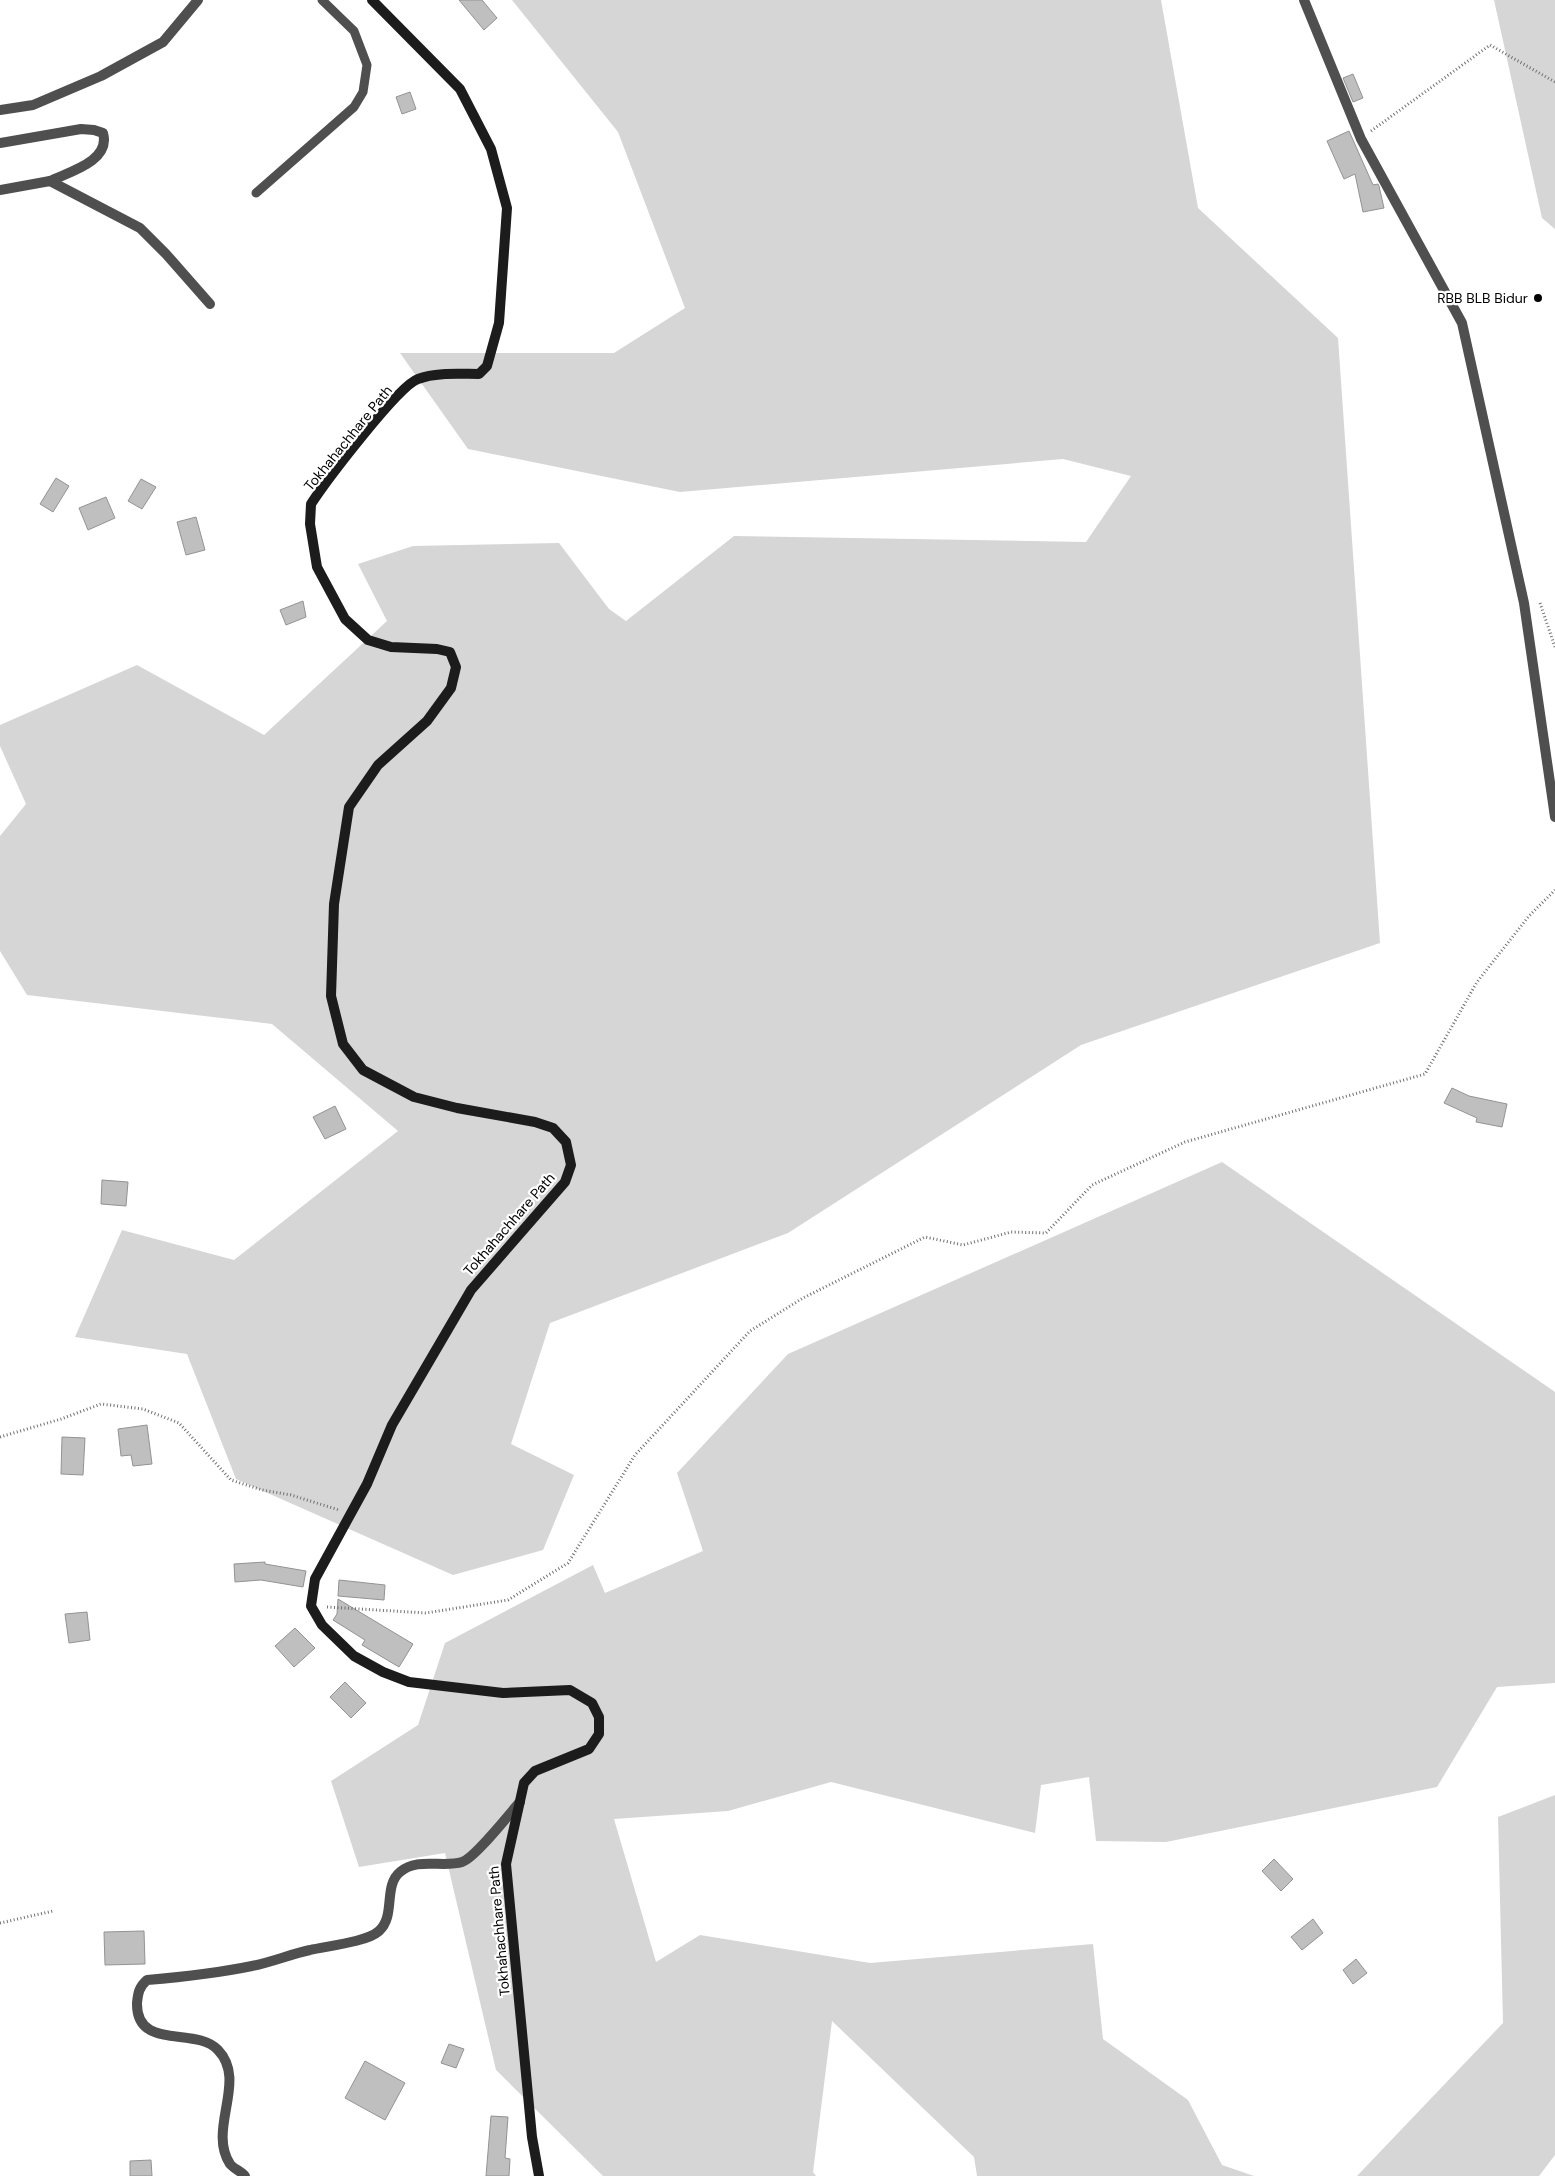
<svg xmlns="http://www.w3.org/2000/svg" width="1555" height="2176" font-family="'DM Sans',sans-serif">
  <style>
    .green { fill: #d6d6d6 }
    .building { fill: #bfbfbf; stroke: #939393 }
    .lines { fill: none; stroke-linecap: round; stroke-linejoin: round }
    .path { stroke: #717171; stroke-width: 3; stroke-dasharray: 1 2.5; stroke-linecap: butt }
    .lane { stroke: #4f4f4f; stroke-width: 9 }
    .street { stroke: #4f4f4f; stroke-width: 10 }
    .secondary { stroke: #1c1c1c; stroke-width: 10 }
    .poi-dot { fill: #000; stroke: #fff; stroke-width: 2 }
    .labels { text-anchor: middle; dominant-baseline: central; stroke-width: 4.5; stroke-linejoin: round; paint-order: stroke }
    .poi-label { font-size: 14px; fill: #000; stroke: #fff; text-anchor: end }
    .street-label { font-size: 14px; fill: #000; stroke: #fff }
  </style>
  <rect width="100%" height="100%" fill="#fff"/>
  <!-- green -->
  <g class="green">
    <path d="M512 0H1161L1198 208 1338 338 1380 943 1081 1045 788 1233 550 1323 511 1444 574 1475 543 1550 453 1575 236 1479 187 1354 75 1337 122 1230 234 1260 398 1131 272 1024 27 995 0 951V836L26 804 0 746V725L137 665 264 735 387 621 358 564 413 546 559 543 609 609 626 621 734 536 1086 542 1131 476 1063 459 680 492 468 449 400 353H614L685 308 618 132Z"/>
    <path d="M1494 0H1555V229L1542 218Z"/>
    <path d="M1222 1162 1555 1392V1683L1497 1687 1437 1787 1166 1842 1096 1841 1089 1777 1041 1785 1035 1833 831 1782 728 1811 614 1819 656 1962 700 1935 870 1963 1093 1944 1103 2039 1188 2100 1222 2165 1254 2176H977L974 2157 832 2021 813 2172 816 2176H603L496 2070 445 1853 359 1867 331 1781 418 1725 445 1643 593 1565 605 1593 703 1551 677 1473 788 1354Z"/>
    <path d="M1555 1795V2155L1539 2176H1357L1503 2023 1498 1817Z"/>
  </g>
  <!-- building -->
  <g class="building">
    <path d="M459 0H482L497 18 484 30Z"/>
    <path d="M1353 74 1363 98 1353 102 1343 78Z"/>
    <path d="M410 92 416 109 402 114 396 97Z"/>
    <path d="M1349 131 1373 185 1378 184 1379 186 1384 208 1363 212 1355 174 1344 179 1327 141Z"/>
    <path d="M56 478 69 486 53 512 40 504Z"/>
    <path d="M141 479 156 487 142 509 128 501Z"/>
    <path d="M106 497 115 518 88 530 79 508Z"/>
    <path d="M196 517 205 550 186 555 177 522Z"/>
    <path d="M303 601 306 617 286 625 280 610Z"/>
    <path d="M1452 1088 1469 1096 1507 1104 1502 1127 1476 1122 1477 1118 1444 1103Z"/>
    <path d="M335 1106 346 1129 325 1139 313 1117Z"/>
    <path d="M102 1180 128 1182 126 1206 101 1204Z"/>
    <path d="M147 1425 152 1464 133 1466 131 1455 121 1456 118 1429Z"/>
    <path d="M62 1437 85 1438 83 1475 61 1474Z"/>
    <path d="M265 1562V1564L306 1571 303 1587 261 1580 235 1582 234 1564Z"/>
    <path d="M339 1580 385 1585 384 1600 338 1596Z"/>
    <path d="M338 1599 413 1644 399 1667 362 1645 365 1640 333 1620 337 1614Z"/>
    <path d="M87 1612 90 1640 69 1643 65 1614Z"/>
    <path d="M295 1628 315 1648 294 1667 275 1646Z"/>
    <path d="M345 1682 366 1703 351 1718 330 1697Z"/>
    <path d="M1274 1859 1293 1879 1281 1891 1262 1871Z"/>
    <path d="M1313 1919 1323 1933 1302 1950 1291 1937Z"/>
    <path d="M144 1931 145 1964 105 1965 104 1932Z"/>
    <path d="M1356 1959 1367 1973 1353 1984 1343 1970Z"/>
    <path d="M449 2044 464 2049 456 2068 441 2063Z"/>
    <path d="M365 2061 405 2083 385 2120 345 2098Z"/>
    <path d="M491 2116 508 2117 505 2158 510 2159 509 2176H486Z"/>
    <path d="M151 2160 152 2176H130V2161Z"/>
  </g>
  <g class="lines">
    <!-- path -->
    <g class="path">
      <path d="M1371 131 1490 45 1555 82"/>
      <path d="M1540 603 1555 647"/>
      <path d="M0 1437 61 1419 101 1404 143 1409 179 1423 231 1480 262 1490 291 1495 339 1510"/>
      <path d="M327 1607 426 1613 508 1600 568 1563 635 1455 750 1331 803 1298 925 1237 963 1245 1011 1232 1046 1233 1092 1185 1185 1142 1425 1074 1477 982 1529 916 1555 890"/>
      <path d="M0 1923 53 1911"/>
    </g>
    <!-- lane -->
    <path class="lane" d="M256 193 354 107 363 92 367 65 354 31 322 0"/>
    <!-- street -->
    <g class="street">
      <path d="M1304 0 1361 139 1462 323 1524 603 1555 817"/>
      <path d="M0 110 33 105 101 76 163 42 198 0"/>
      <path d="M0 143 81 129 94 130 103 133C111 161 69 172 50 181"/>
      <path d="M0 190 50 181 140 228 166 254 210 304"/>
      <path d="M245 2176C241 2171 234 2169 230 2164 207 2129 248 2081 218 2050 196 2026 136 2051 137 2003 138 1993 139 1987 147 1980 182 1977 218 1973 252 1966 272 1962 291 1954 310 1950 327 1946 367 1942 379 1931 396 1916 383 1886 400 1872 417 1857 443 1868 462 1862 475 1858 509 1814 520 1802"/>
    </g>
    <!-- secondary -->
    <path class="secondary" d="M372 0 460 89 491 149 507 208 499 323 487 366 479 374C460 374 436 372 418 379 398 386 326 481 311 504L310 524 317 567 345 619 368 640 391 647 437 649 450 652 456 667 451 688 427 721 378 765 349 807 334 904 331 996 343 1044 363 1070 414 1097 457 1108 535 1122 553 1128 566 1142 571 1165 565 1182 471 1290 392 1425 367 1484 315 1579 311 1606 322 1625 354 1656 383 1672 409 1682 503 1693 570 1690 592 1703 599 1717V1734L589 1749 535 1771 524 1783 506 1864 532 2137 539 2176"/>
  </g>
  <!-- markers -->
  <circle class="poi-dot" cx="1538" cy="298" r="5"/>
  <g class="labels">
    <!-- poi labels -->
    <g class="poi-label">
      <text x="1528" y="298">RBB BLB Bidur</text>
    </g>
    <!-- street labels -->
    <g class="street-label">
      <text transform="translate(348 438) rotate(-51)">Tokhahachhare Path</text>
      <text transform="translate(509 1224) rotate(-49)">Tokhahachhare Path</text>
      <text transform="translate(499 1931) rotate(-95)">Tokhahachhare Path</text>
    </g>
  </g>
</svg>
